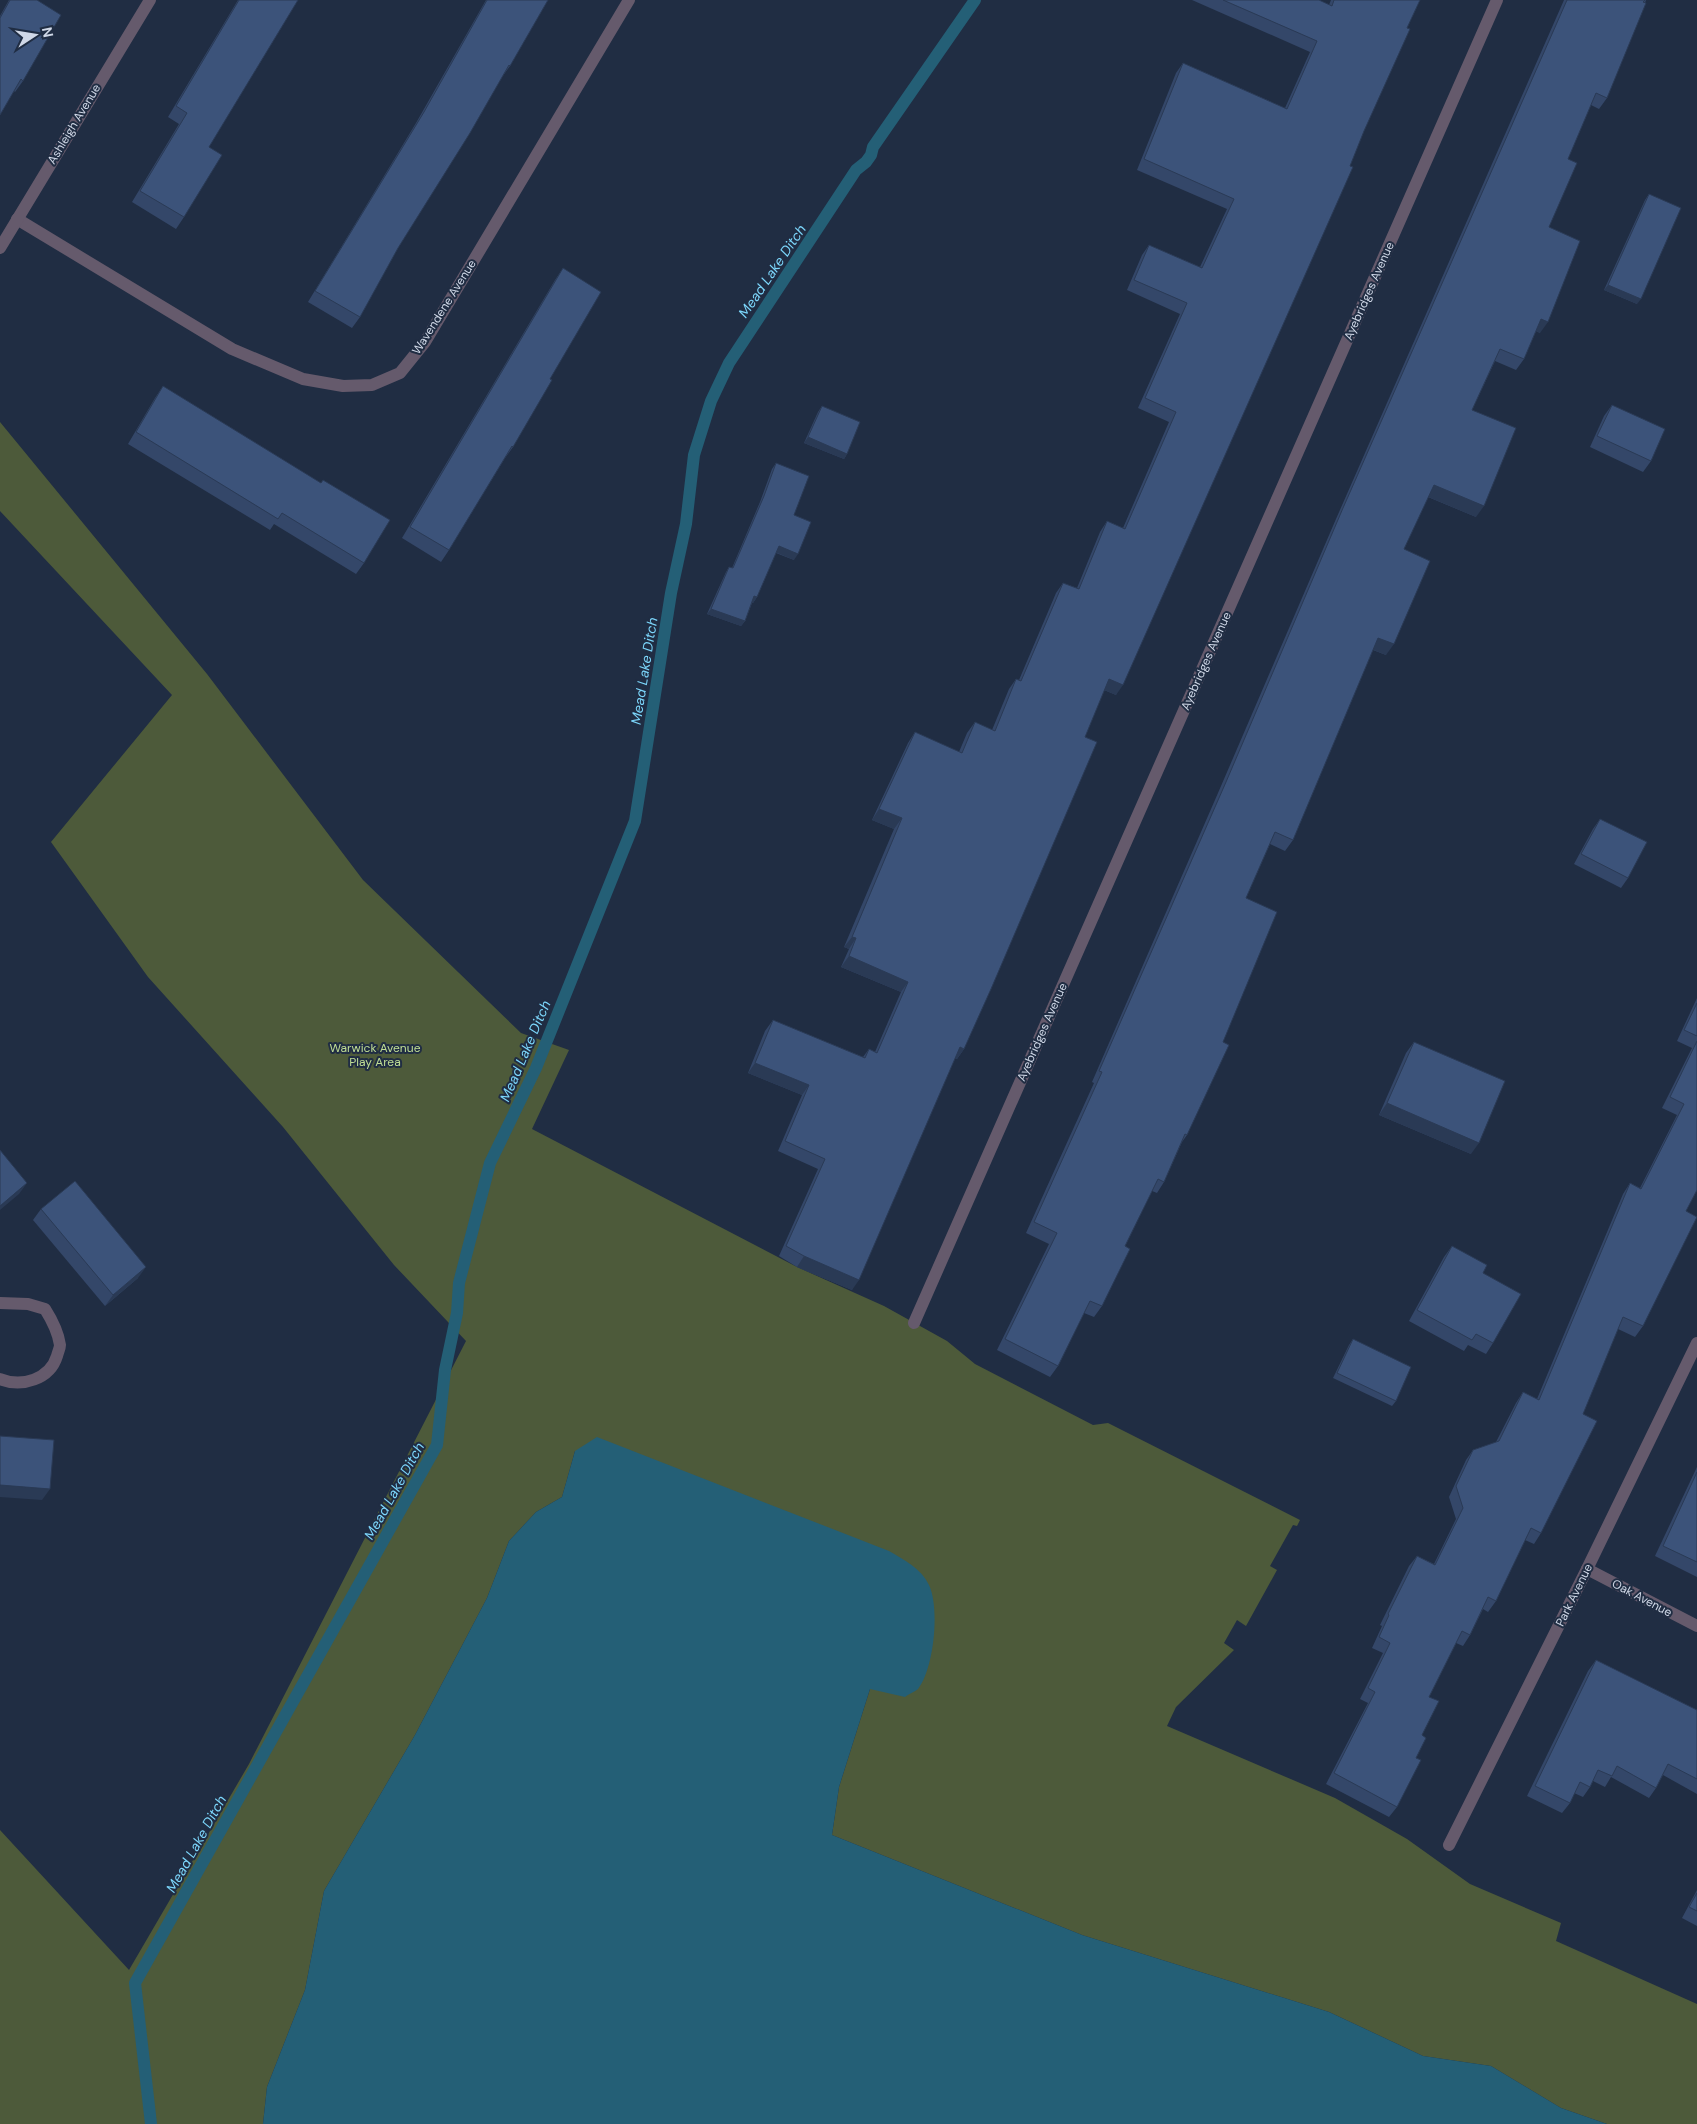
<svg xmlns="http://www.w3.org/2000/svg" width="1697" height="2124" font-family="'DM Sans',sans-serif">
  <style>
    .green { fill: #4d5a3a }
    .water { fill: #245f76 }
    .lines { fill: none; stroke-linecap: round; stroke-linejoin: round }
    .stream { stroke: #245f76; stroke-width: 12 }
    .minor { stroke: #655a6c; stroke-width: 12 }
    .wall { fill: #344769 }
    .shaded-wall { fill: #2a3a55 }
    .building { fill: #3c537a; stroke: #2a3a55 }
    .labels { text-anchor: middle; dominant-baseline: central; stroke-width: 4; stroke-linejoin: round; paint-order: stroke }
    .street-label { font-size: 12px; fill: #d0d8e7; stroke: #202d43 }
    .park-label { font-size: 12px; fill: #c0de95; stroke: #202d43 }
    .water-label { font-size: 14px; font-style: italic; fill: #7cd6fb; stroke: #202d43 }
  </style>
  <rect width="100%" height="100%" fill="#202d43"/>
  <!-- green -->
  <path class="green" d="M0 422 207 674 363 880 521 1033 569 1050 532 1129 797 1267 884 1306 947 1341 975 1364 1093 1425 1108 1423 1300 1520 1297 1526 1293 1525 1270 1566 1277 1570 1246 1626 1237 1620 1224 1643 1234 1650 1176 1707 1167 1726 1335 1798 1407 1839 1470 1884 1561 1923 1556 1941 1697 2004V2124H1607L1561 2108 1491 2066 1423 2056 1329 2012 1082 1935 832 1835 839 1787 870 1689 575 1451 562 1497 536 1512 509 1541 487 1598 415 1735 324 1891 305 1990 267 2087 263 2124H0V1830L129 1970 249 1764 466 1341 394 1265 283 1127 148 977 51 842 172 695 0 511Z"/>
  <!-- water -->
  <path class="water" d="M597 1437 889 1551C904 1560 921 1568 929 1585 940 1608 934 1669 918 1689 915 1692 908 1694 905 1697L870 1689 839 1787 832 1835 1082 1935 1329 2012 1423 2056 1491 2066 1561 2108 1607 2124H263L267 2087 305 1990 324 1891 415 1735 487 1598 509 1541 536 1512 562 1497 575 1451Z"/>
  <g class="lines">
    <!-- stream -->
    <path class="stream" d="M151 2124 135 1983 437 1445 445 1370 457 1313 459 1283 490 1163 536 1068 635 821 671 593 686 524 694 455 711 401 729 363 856 170 866 162 871 155 873 147 975 0"/>
    <!-- minor -->
    <g class="minor">
      <path d="M17 219 232 349 303 379 343 386 372 385 400 373 425 342 629 0"/>
      <path d="M0 248 150 0"/>
      <path d="M0 1303 28 1304 45 1309C52 1320 58 1331 60 1345 60 1348 58 1352 57 1356 50 1379 22 1388 0 1379"/>
      <path d="M914 1323 1497 0"/>
      <path d="M1587 1569 1697 1626"/>
      <path d="M1449 1845 1587 1569 1697 1343"/>
    </g>
  </g>
  <!-- wall -->
  <g class="wall">
    <path d="M9 0H37L23 81 15 92 14 91 0 115V16Z"/>
    <path d="M238 0H298L209 147 184 217 176 229 132 202 179 124 168 117Z"/>
    <path d="M486 0H548L510 66 502 77 398 248 360 317 352 328 308 302 416 123Z"/>
    <path d="M1192 0H1319L1329 5 1331 0H1420L1407 28 1116 695 1104 690 1085 737 964 1049 957 1059 955 1058 852 1290 797 1267 779 1256 818 1169 778 1151 802 1095 748 1073 765 1031 773 1020 863 1057 869 1049 875 1052 901 992 841 967 849 949 844 947 894 829 872 820 908 743 915 732 959 752 967 733 975 722 992 730 1009 689 1016 679 1019 680 1056 593 1063 583 1077 588 1100 532 1107 521 1123 528 1169 422 1138 408 1180 314 1127 290 1142 255 1149 245 1200 267 1227 209 1137 170 1176 73 1183 63 1285 108 1310 52Z"/>
    <path d="M1564 0H1646L1645 3 1607 98 1599 109 1591 105 1568 159 1549 227 1540 333 1536 331 1524 359 1516 370 1495 361 1472 410 1476 517 1428 497 1404 549 1386 655 1373 650 1293 840 1285 851 1270 844 1246 898 1223 1042 1187 1135 1182 1142 1164 1182 1157 1193 1152 1191 1125 1246 1102 1306 1094 1317 1084 1313 1058 1366 1050 1377 997 1350 1049 1244 1026 1233 1094 1083 1092 1082 1218 793 1336 519Z"/>
    <path d="M1649 194 1637 304 1604 290 1645 200Z"/>
    <path d="M563 268 550 379 513 447 505 458 449 550 441 562 402 538 555 280Z"/>
    <path d="M163 386 364 563 356 574 274 524 270 530 128 444 155 398Z"/>
    <path d="M1612 405 1651 461 1643 472 1590 447 1604 416Z"/>
    <path d="M822 406 847 454 844 459 804 443 818 412Z"/>
    <path d="M776 463 794 515V560L776 553 757 597 753 603H752L745 621 741 626 707 614 726 572 729 567 732 568 760 502 772 469Z"/>
    <path d="M1600 819 1628 878 1621 888 1574 864 1593 829Z"/>
    <path d="M1697 998V1190L1686 1211 1643 1326 1635 1337 1618 1329 1583 1414 1541 1533 1534 1544 1525 1540 1496 1601 1488 1612 1483 1609 1470 1635 1463 1646 1456 1643 1429 1697 1422 1735 1416 1758 1397 1807 1389 1817 1326 1784 1368 1703 1360 1699 1383 1653 1372 1648 1382 1626 1380 1625 1409 1566 1417 1556 1434 1564 1456 1519 1449 1497 1466 1460 1473 1450 1496 1442 1516 1403 1523 1392 1537 1399 1623 1194 1630 1183 1640 1188 1677 1115 1662 1108 1692 1048 1677 1041Z"/>
    <path d="M1414 1042 1471 1154 1379 1115 1406 1053Z"/>
    <path d="M41 1209 138 1278 105 1306 33 1220Z"/>
    <path d="M1452 1246 1483 1273 1493 1343 1486 1354 1468 1345 1464 1351 1409 1321 1444 1257Z"/>
    <path d="M1353 1339 1396 1401 1392 1406 1333 1378 1349 1345Z"/>
    <path d="M1697 1467V1577L1655 1556Z"/>
    <path d="M1596 1660 1697 1710V1794L1663 1775 1656 1788 1649 1798 1611 1777 1605 1787 1593 1781 1590 1787 1583 1797 1574 1793 1570 1803 1562 1813 1527 1796 1588 1671Z"/>
    <path d="M1697 1890V1926L1682 1918Z"/>
  </g>
  <!-- shaded-wall -->
  <g class="shaded-wall">
    <path d="M1608 285 1641 299 1637 304 1604 290Z"/>
    <path d="M1541 319 1548 322 1540 333 1534 330Z"/>
    <path d="M808 437 847 454 844 459 804 443Z"/>
    <path d="M1434 485 1484 506 1476 517 1426 496Z"/>
    <path d="M779 546 798 554 794 560 775 552Z"/>
    <path d="M754 596 757 597 753 603 750 602Z"/>
    <path d="M711 609 745 621 741 626 707 614Z"/>
    <path d="M1378 638 1394 644 1386 655 1371 649Z"/>
    <path d="M1109 679 1123 685 1116 695 1102 689Z"/>
    <path d="M879 809 902 818 894 829 872 820Z"/>
    <path d="M852 937 856 938 849 949 844 947Z"/>
    <path d="M849 956 908 982 901 992 841 967Z"/>
    <path d="M960 1047 964 1049 957 1059 952 1057Z"/>
    <path d="M755 1063 809 1085 802 1095 748 1073Z"/>
    <path d="M1387 1103 1479 1143 1471 1154 1379 1115Z"/>
    <path d="M27 1183 19 1194 0 1210V1206Z"/>
    <path d="M804 1256 859 1280 852 1290 797 1267Z"/>
    <path d="M146 1267 138 1278 105 1306 113 1295Z"/>
    <path d="M0 1485 50 1489 42 1500 0 1497Z"/>
  </g>
  <!-- building -->
  <g class="building">
    <path d="M10 0H37L61 15 23 81 21 79 0 115V18Z"/>
    <path d="M239 0H298L209 147 222 155 184 217 140 191 187 113 176 106Z"/>
    <path d="M487 0H548L510 66 509 65 470 133 398 248 360 317 315 291 424 112Z"/>
    <path d="M1223 0H1319L1332 6 1334 0H1420L1407 28 1410 29 1364 131 1350 166 1353 167 1123 685 1109 679 1085 737 1097 742 991 989 964 1049 960 1047 859 1280 804 1256 786 1246 825 1159 785 1141 809 1085 755 1063 773 1020 865 1058 869 1049 877 1053 908 982 849 956 856 938 852 937 902 818 879 809 915 732 962 753 975 722 995 731 1016 679 1021 681 1063 583 1079 589 1107 521 1125 529 1176 412 1145 398 1187 303 1134 280 1149 245 1202 268 1234 199 1144 159 1183 63 1287 109 1317 41Z"/>
    <path d="M1567 0H1645L1643 2 1646 3 1607 98 1596 93 1568 159 1577 163 1549 227 1580 241 1548 322 1541 319 1524 359 1500 349 1472 410 1516 428 1484 506 1434 485 1404 549 1430 561 1394 644 1378 638 1293 840 1275 832 1246 898 1277 912 1223 1042 1229 1045 1187 1135 1185 1134 1164 1182 1158 1179 1125 1246 1130 1249 1102 1306 1090 1301 1058 1366 1005 1339 1057 1233 1034 1222 1102 1072 1099 1071 1226 782 1343 508Z"/>
    <path d="M1649 194 1681 208 1641 299 1608 285Z"/>
    <path d="M563 268 601 292 550 379 552 380 513 447 512 446 449 550 410 527Z"/>
    <path d="M163 386 321 483 323 480 390 520 364 563 282 513 278 519 136 432Z"/>
    <path d="M1612 405 1665 429 1651 461 1597 436Z"/>
    <path d="M822 406 860 422 847 454 808 437Z"/>
    <path d="M776 463 809 476 794 515 811 522 798 554 779 546 757 597 754 596 745 621 711 609 729 567 733 568 764 496Z"/>
    <path d="M1600 819 1647 842 1628 878 1581 854Z"/>
    <path d="M1697 1003V1036L1684 1030Z"/>
    <path d="M1697 1041V1190L1686 1211 1697 1217 1643 1326 1623 1317 1583 1414 1597 1421 1541 1533 1531 1528 1496 1601 1488 1597 1470 1635 1462 1631 1429 1697 1439 1701 1422 1735 1426 1738 1416 1758 1421 1760 1397 1807 1334 1773 1375 1692 1368 1688 1390 1643 1379 1637 1389 1615 1388 1614 1417 1556 1435 1565 1463 1508 1456 1486 1473 1450 1499 1441 1523 1392 1539 1400 1630 1183 1641 1189 1684 1104 1670 1097Z"/>
    <path d="M1414 1042 1505 1081 1479 1143 1387 1103Z"/>
    <path d="M0 1150 27 1183 0 1206Z"/>
    <path d="M75 1181 146 1267 113 1295 41 1209Z"/>
    <path d="M1452 1246 1487 1265 1483 1273 1521 1294 1493 1343 1476 1334 1472 1340 1417 1310Z"/>
    <path d="M1353 1339 1411 1367 1396 1401 1337 1373Z"/>
    <path d="M0 1436 54 1440 50 1489 0 1485Z"/>
    <path d="M1697 1472V1562L1663 1546Z"/>
    <path d="M1596 1660 1697 1710V1779L1668 1764 1656 1788 1617 1766 1612 1776 1598 1770 1590 1787 1580 1782 1570 1803 1535 1786Z"/>
    <path d="M1697 1893V1911L1689 1907Z"/>
  </g>
  <g class="labels">
    <!-- street labels -->
    <g class="street-label">
      <text transform="translate(74 124) rotate(-59)">Ashleigh Avenue</text>
      <text transform="translate(1369 291) rotate(-66)">Ayebridges Avenue</text>
      <text transform="translate(444 307) rotate(-58)">Wavendene Avenue</text>
      <text transform="translate(1206 661) rotate(-66)">Ayebridges Avenue</text>
      <text transform="translate(1042 1032) rotate(-66)">Ayebridges Avenue</text>
      <text transform="translate(1574 1595) rotate(-64)">Park Avenue</text>
      <text transform="translate(1642 1598) rotate(28)">Oak Avenue</text>
    </g>
    <!-- park labels -->
    <g class="park-label">
      <text x="375" y="1048">Warwick Avenue<tspan x="375" dy="14">Play Area</tspan></text>
    </g>
    <!-- water labels -->
    <g class="water-label">
      <text transform="translate(772 271) rotate(-56)">Mead Lake Ditch</text>
      <text transform="translate(644 671) rotate(-81)">Mead Lake Ditch</text>
      <text transform="translate(525 1051) rotate(-67)">Mead Lake Ditch</text>
      <text transform="translate(394 1491) rotate(-61)">Mead Lake Ditch</text>
      <text transform="translate(196 1844) rotate(-61)">Mead Lake Ditch</text>
    </g>
  </g>
  <!-- north arrow -->
  <g transform="translate(35 35) rotate(78)" stroke="#202d43" stroke-width="4" paint-order="stroke">
  <path d="M0-4L9 19L0 12L-9 19Z" fill="#d0d8e7"/>
  <text y="-8" font-size="14" font-weight="bold" text-anchor="middle" fill="#d0d8e7">N</text>
  </g>
</svg>
